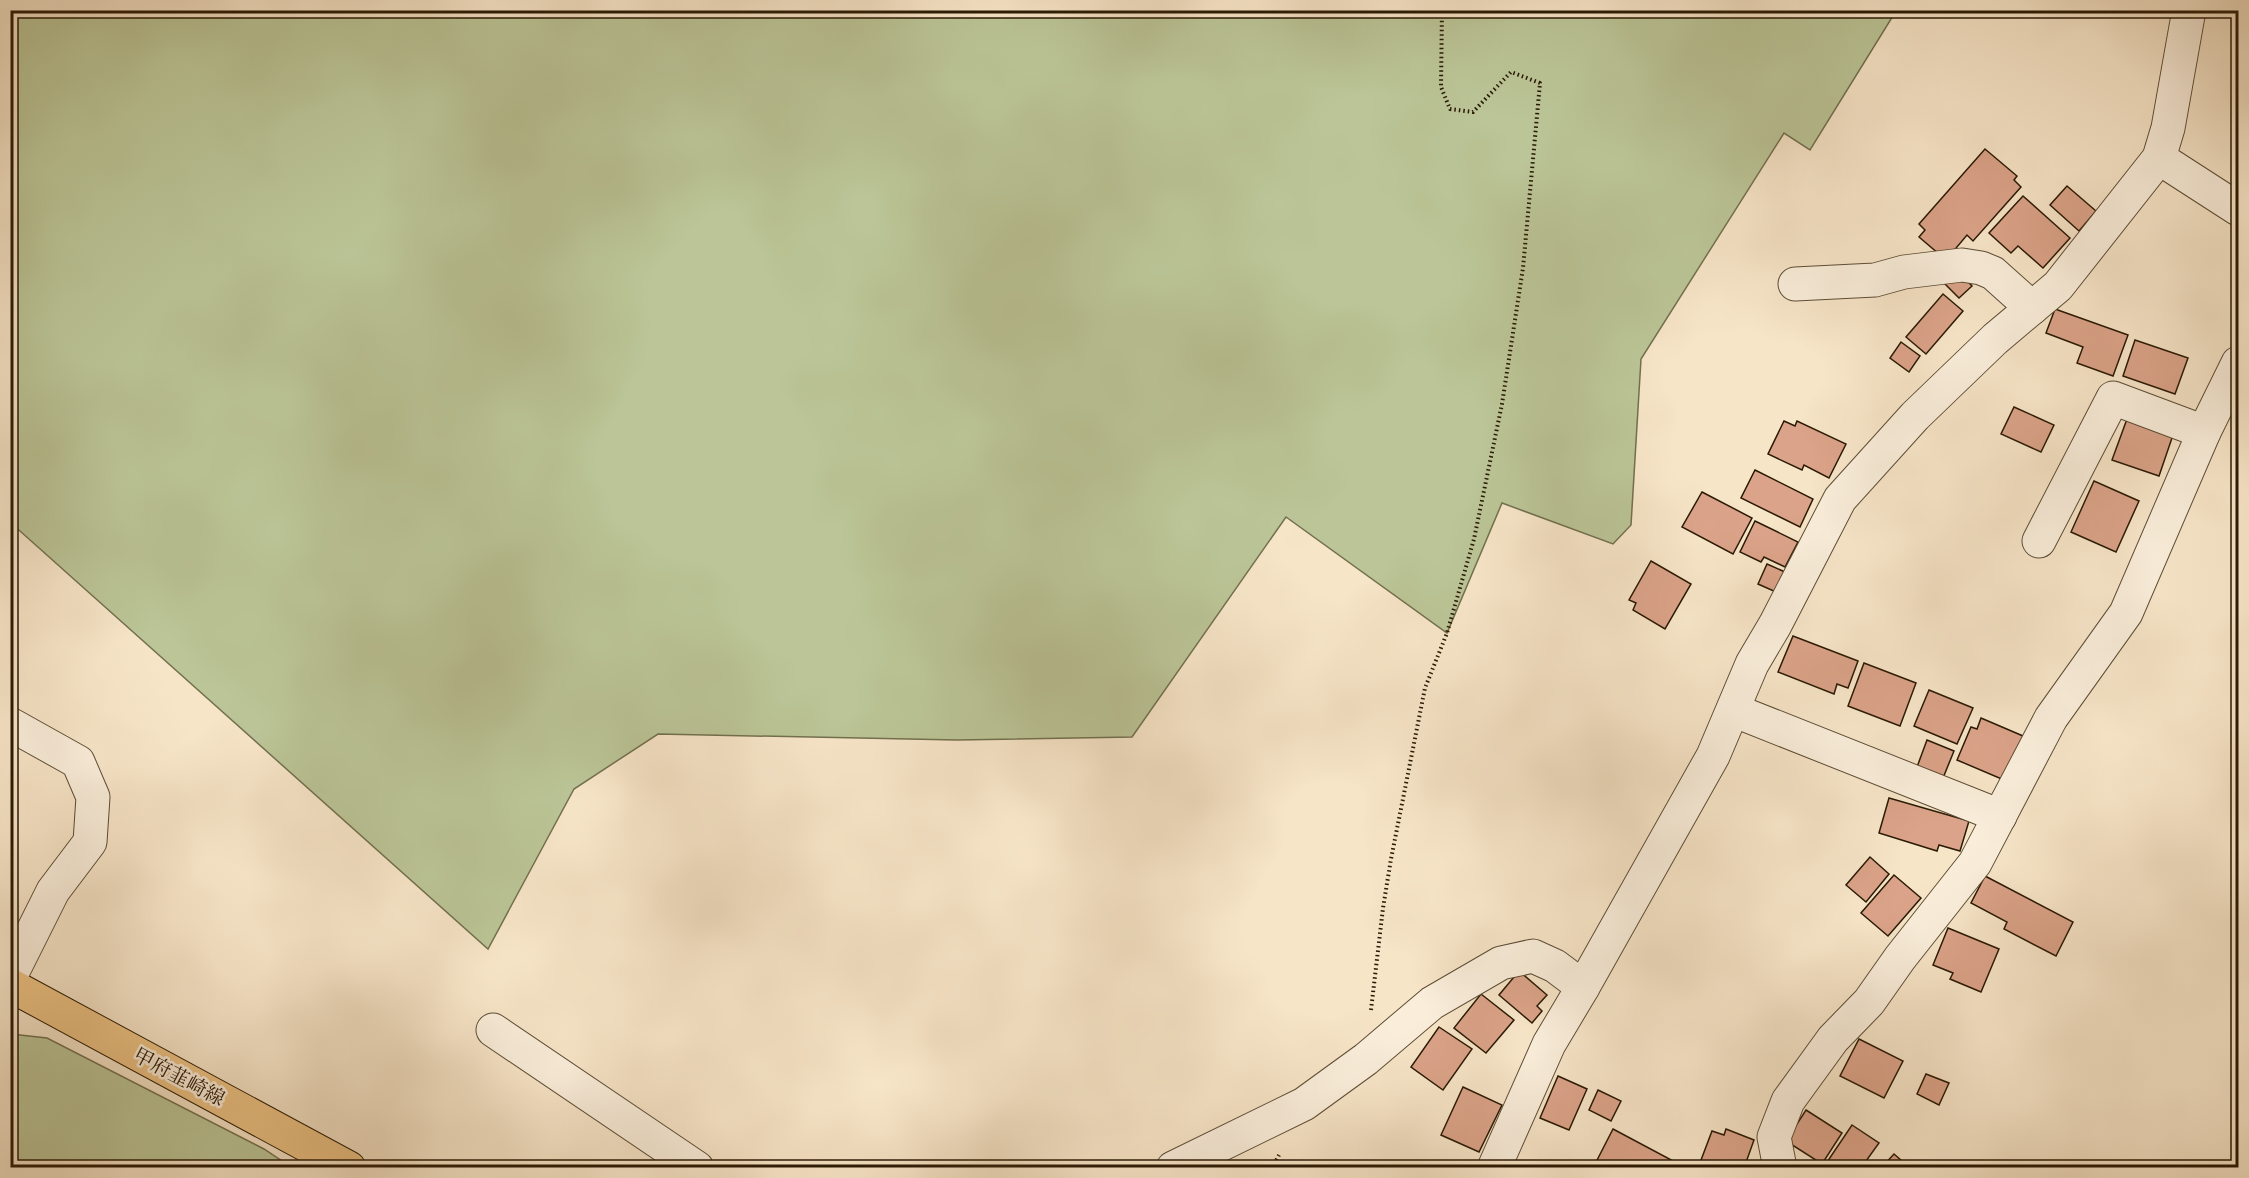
<svg xmlns="http://www.w3.org/2000/svg" width="2249" height="1178" font-family="'IM FELL Double Pica','Noto Serif JP',serif">
  <style>
    .green { fill: #bbc597; stroke: #72704e; stroke-width: 1.5 }
    .building { fill: #dba389; stroke: #2a1a04; stroke-width: 1.5 }
    .lines { fill: none; stroke-linecap: round; stroke-linejoin: round }
    .minor-casing { stroke: #5d4d35; stroke-width: 35 }
    .major-casing { stroke: #2a1a04; stroke-width: 35 }
    .path { stroke: #2a1a04; stroke-width: 4; stroke-dasharray: 1.5 3; stroke-linecap: butt }
    .minor { stroke: #faeedb; stroke-width: 33 }
    .major { stroke: #ecc284; stroke-width: 33 }
    .labels { text-anchor: middle; dominant-baseline: central; stroke-width: 5; stroke-linejoin: round; paint-order: stroke }
    .street-label { font-size: 20px; fill: #2a1a04; stroke: #faeedb }
  </style>
  <rect width="100%" height="100%" fill="#f7e5c8"/>
  <filter id="stains"><feTurbulence type="fractalNoise" baseFrequency=".00333" numOctaves="4"/><feColorMatrix values="0 0 0 0 .2 0 0 0 0 .09 0 0 0 0 .02 0 0 0 .5 -.17"/></filter>
  <radialGradient id="worn" r=".72"><stop offset=".6" stop-color="#630" stop-opacity="0"/><stop offset="1" stop-color="#630" stop-opacity=".3"/></radialGradient>
  <!-- green -->
  <g class="green">
    <path d="M11 10H1896V11L1810 150 1784 133 1641 359 1631 525 1613 544 1502 503 1447 633 1286 517 1132 737 957 740 658 734 574 789 488 949 11 523Z"/>
    <path d="M11 1034 47 1038 264 1149 291 1167H11Z"/>
  </g>
  <!-- building -->
  <g class="building">
    <path d="M1985 149 2017 176 2014 180 2021 187 1973 241 1967 235 1946 260 1919 237 1925 230 1919 224Z"/>
    <path d="M2067 186 2096 211 2079 231 2050 205Z"/>
    <path d="M2023 196 2070 238 2043 268 2018 246 2011 253 1989 233Z"/>
    <path d="M1958 271 1972 286 1959 298 1945 284Z"/>
    <path d="M1943 294 1963 311 1926 354 1906 337Z"/>
    <path d="M2055 309 2128 335 2113 376 2077 363 2083 347 2046 333Z"/>
    <path d="M2135 340 2188 358 2175 394 2123 376Z"/>
    <path d="M1901 342 1920 356 1909 372 1890 358Z"/>
    <path d="M2014 407 2054 425 2041 452 2001 434Z"/>
    <path d="M2127 419 2173 435 2159 476 2112 460Z"/>
    <path d="M1784 421 1795 426 1797 421 1846 444 1829 478 1804 465 1802 470 1768 454Z"/>
    <path d="M1755 470 1813 499 1800 527 1741 498Z"/>
    <path d="M2094 481 2139 501 2116 552 2071 532Z"/>
    <path d="M1702 492 1752 518 1733 554 1682 527Z"/>
    <path d="M1755 521 1798 542 1785 567 1764 557 1761 562 1740 552Z"/>
    <path d="M1651 561 1691 584 1665 629 1633 610 1636 603 1629 600Z"/>
    <path d="M1767 564 1785 572 1776 592 1758 584Z"/>
    <path d="M1793 636 1858 661 1848 688 1837 684 1834 694 1778 672Z"/>
    <path d="M1864 663 1916 683 1900 726 1848 706Z"/>
    <path d="M1929 690 1973 708 1957 744 1914 726Z"/>
    <path d="M1981 718 2023 736 2004 780 1957 760 1971 727 1977 729Z"/>
    <path d="M1927 740 1954 751 1943 778 1917 767Z"/>
    <path d="M1889 798 1969 821 1960 851 1939 845 1937 851 1879 833Z"/>
    <path d="M1870 857 1889 874 1866 902 1846 885Z"/>
    <path d="M1894 875 1921 898 1888 936 1861 913Z"/>
    <path d="M1985 876 2073 922 2056 956 2004 929 2007 922 1971 903Z"/>
    <path d="M1948 928 1999 949 1981 992 1950 979 1953 973 1933 965Z"/>
    <path d="M1519 971 1547 995 1537 1006 1542 1011 1532 1023 1499 995Z"/>
    <path d="M1481 994 1514 1020 1486 1053 1454 1028Z"/>
    <path d="M1439 1027 1472 1049 1443 1090 1411 1067Z"/>
    <path d="M1859 1039 1903 1061 1884 1098 1840 1076Z"/>
    <path d="M1926 1074 1949 1083 1939 1105 1917 1094Z"/>
    <path d="M1558 1076 1587 1089 1569 1130 1540 1118Z"/>
    <path d="M1463 1087 1502 1105 1479 1152 1441 1135Z"/>
    <path d="M1598 1090 1621 1101 1611 1121 1589 1110Z"/>
    <path d="M1806 1110 1842 1133 1822 1164 1786 1141Z"/>
    <path d="M1852 1125 1879 1143 1861 1168H1823Z"/>
    <path d="M1613 1129 1677 1163 1674 1168H1593Z"/>
    <path d="M1726 1129 1754 1140 1744 1168H1698L1712 1131 1724 1135Z"/>
    <path d="M1894 1154 1910 1168H1881Z"/>
  </g>
  <g class="lines">
    <defs>
      <g id="minor">
        <path d="M2159 158 2238 209"/>
        <path d="M1795 284 1875 280 1904 272 1962 265 1981 268 1993 273 2032 308"/>
        <path d="M2039 541 2113 398 2204 432"/>
        <path d="M1733 710 2000 816"/>
        <path d="M10 724 78 762 93 797 90 842 53 891 10 977"/>
        <path d="M493 1030 697 1168"/>
        <path d="M1173 1168 1304 1104 1366 1059 1432 1003 1501 963 1533 956 1555 966 1583 987"/>
        <path d="M1494 1168 1549 1044 1583 987 1713 756 1752 664 1775 625 1840 499 1915 416 1995 339 2058 286 2159 158 2168 128 2189 10"/>
        <path d="M1780 1168 1774 1137 1788 1101 1833 1039 1869 1002 1900 958 1975 863 2051 718 2126 613 2204 432 2238 363"/>
      </g>
      <path id="major" d="M10 985 349 1168"/>
    </defs>
    <!-- minor casing -->
    <use href="#minor" class="minor-casing"/>
    <!-- major casing -->
    <use href="#major" class="major-casing"/>
    <!-- path -->
    <g class="path">
      <path d="M1371 1010 1383 908 1391 859 1425 688 1447 633 1474 539 1502 404 1523 268 1540 83 1511 72 1473 112 1450 109 1441 87 1442 10"/>
      <path d="M1272 1168 1279 1155"/>
    </g>
    <!-- minor -->
    <use href="#minor" class="minor"/>
    <!-- major -->
    <use href="#major" class="major"/>
  </g>
  <g class="labels">
    <!-- street labels -->
    <g class="street-label">
      <text transform="translate(179 1077) rotate(28)">甲府韮崎線</text>
    </g>
  </g>
  <!-- margin -->
  <rect width="2249" height="1178" fill="none" stroke="#f7e5c8" stroke-width="36"/>
  <rect x="12" y="12" width="2225" height="1154" fill="none" stroke="#2a1a04" stroke-width="3"/>
  <rect x="18" y="18" width="2213" height="1142" fill="none" stroke="#2a1a04" stroke-width="1.5"/>
  <rect width="100%" height="100%" filter="url(#stains)"/>
  <rect width="100%" height="100%" fill="url(#worn)"/>
</svg>
